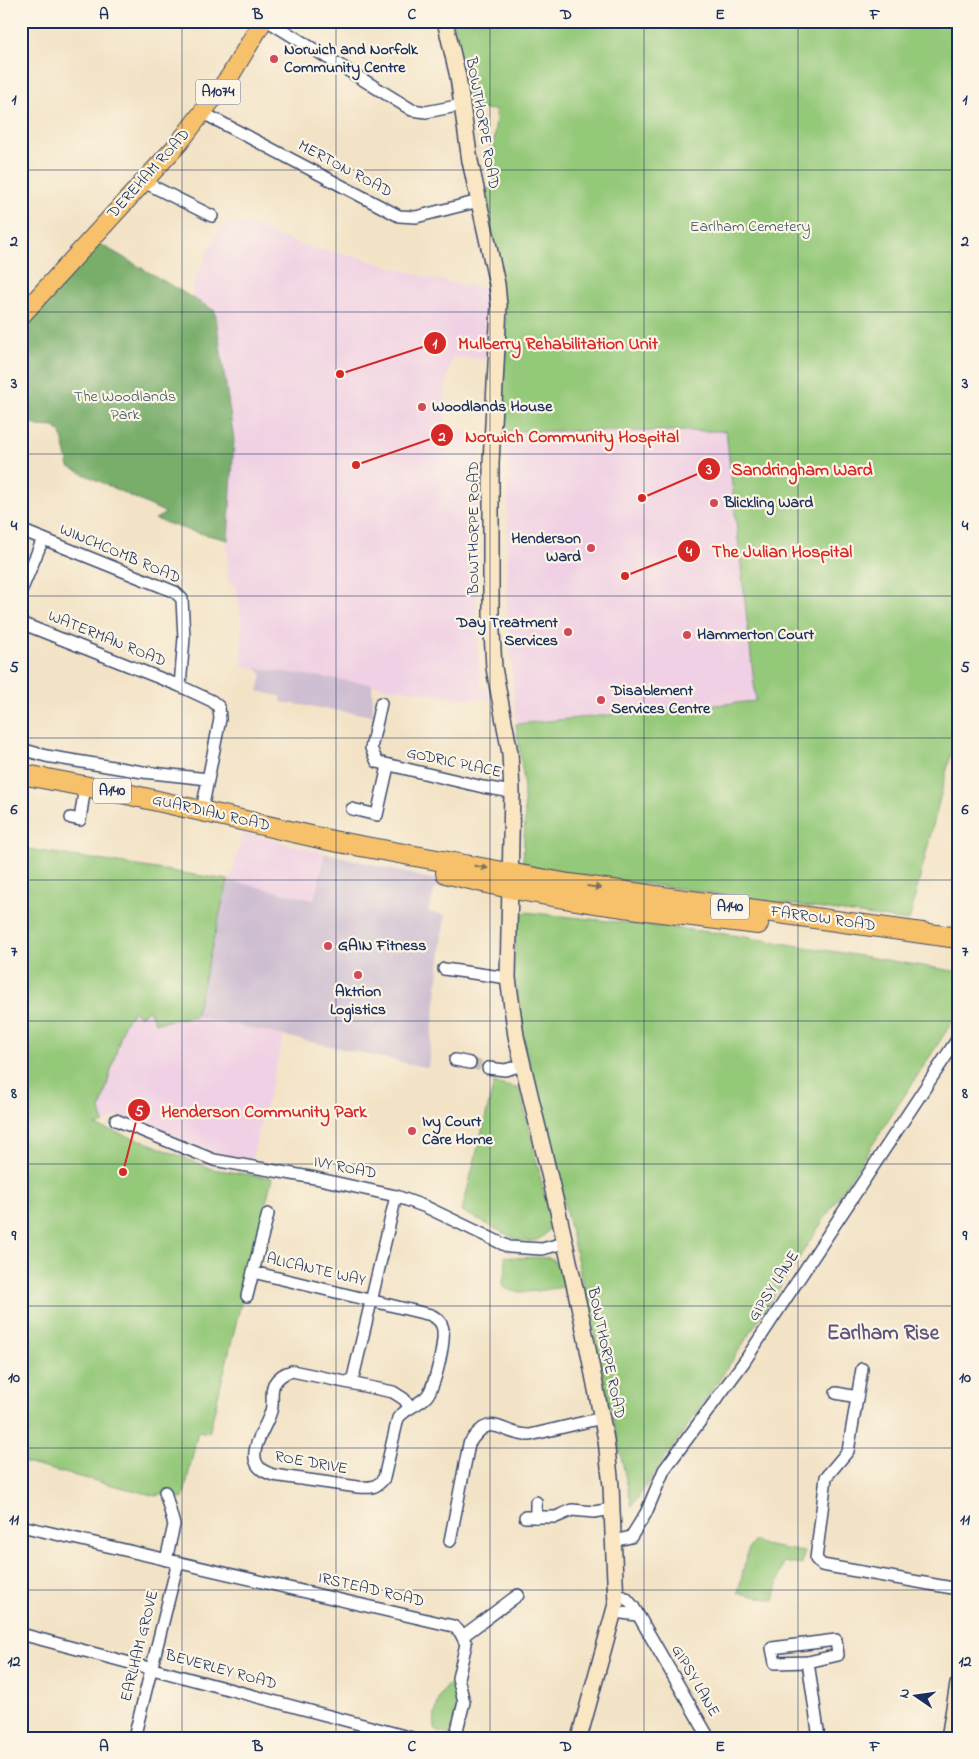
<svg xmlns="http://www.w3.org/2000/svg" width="979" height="1759" font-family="'Indie Flower',sans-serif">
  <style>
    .built { fill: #f0d0e4 }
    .industrial { fill: #cebed1 }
    .green { fill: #95c97a; stroke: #587c6c }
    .forest { fill: #78ad6a; stroke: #4a6e64 }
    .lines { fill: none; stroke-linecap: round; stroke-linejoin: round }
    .street-tunnel { stroke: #c8bfb1; stroke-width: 11; stroke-dasharray: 11 5.5; stroke-linecap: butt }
    .street-casing { stroke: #3b4a6e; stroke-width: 14 }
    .secondary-casing { stroke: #3b4a6e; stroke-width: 18 }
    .primary-casing { stroke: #3b4a6e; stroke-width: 20 }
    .highway-casing { stroke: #3b4a6e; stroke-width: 22 }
    .street { stroke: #fff; stroke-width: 11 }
    .secondary { stroke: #fbe6c4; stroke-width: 15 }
    .primary { stroke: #f6c16b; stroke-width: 18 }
    .highway { stroke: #f6c16b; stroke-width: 20 }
    .oneway { fill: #7e7164 }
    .grid { fill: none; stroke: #1b2f5e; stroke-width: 1; stroke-opacity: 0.55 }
    .poi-dot { fill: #d1495b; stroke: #fcf5e5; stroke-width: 2 }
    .labels { text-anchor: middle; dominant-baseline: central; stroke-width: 4.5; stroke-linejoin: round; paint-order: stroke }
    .shield { fill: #fcf5e5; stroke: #5e6a86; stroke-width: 1 }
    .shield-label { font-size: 15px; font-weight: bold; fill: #1b2f5e }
    .poi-label { font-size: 16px; font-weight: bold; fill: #1b2f5e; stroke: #fcf5e5; text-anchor: start }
    .street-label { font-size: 16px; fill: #1b2f5e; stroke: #fcf5e5 }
    .park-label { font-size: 16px; fill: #3a5665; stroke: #fcf5e5 }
    .district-label { font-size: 21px; font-weight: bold; fill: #5e547d; stroke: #fcf5e5 }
    .leader { fill: none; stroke: #d62828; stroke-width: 2 }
    .callout-dot { fill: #d62828; stroke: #fcf5e5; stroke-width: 2 }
    .mark-label { font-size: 15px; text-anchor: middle; font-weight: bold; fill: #fff }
    .callout-label { font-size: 18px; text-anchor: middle; font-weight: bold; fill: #d62828; stroke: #fcf5e5; stroke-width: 4.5; stroke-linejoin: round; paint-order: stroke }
    .neatline { fill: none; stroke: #1b2f5e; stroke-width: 2 }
    .grid-label { font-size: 16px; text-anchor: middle; font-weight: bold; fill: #1b2f5e }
  </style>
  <rect width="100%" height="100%" fill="#fcf5e5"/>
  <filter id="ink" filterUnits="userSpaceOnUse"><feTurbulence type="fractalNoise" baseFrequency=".02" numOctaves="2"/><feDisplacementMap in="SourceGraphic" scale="10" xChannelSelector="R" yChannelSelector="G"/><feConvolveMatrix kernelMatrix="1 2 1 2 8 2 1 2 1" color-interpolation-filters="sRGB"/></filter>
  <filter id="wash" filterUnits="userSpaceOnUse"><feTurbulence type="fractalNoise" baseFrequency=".0096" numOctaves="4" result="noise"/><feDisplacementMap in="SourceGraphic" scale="20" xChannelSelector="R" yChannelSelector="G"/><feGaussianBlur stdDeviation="1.12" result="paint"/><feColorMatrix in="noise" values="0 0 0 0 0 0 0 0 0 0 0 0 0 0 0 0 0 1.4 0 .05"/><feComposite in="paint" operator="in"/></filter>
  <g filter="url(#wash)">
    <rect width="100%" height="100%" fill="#f3e3c6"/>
    <!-- built -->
    <g class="built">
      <path d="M229 223 249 225 307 247 354 256 433 279 488 289 489 312 486 359 452 357 445 387V423L481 436 476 546 478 655 481 685 499 700 461 698 242 666 241 615 236 588 228 582 227 532 234 440 215 311 192 299 193 284 219 227Z"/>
      <path d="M500 431H726L756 702 516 724 507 601 508 464Z"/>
      <path d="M243 833 325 853 315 900 230 881Z"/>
      <path d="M149 1010 155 1023 195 1016 284 1036 251 1161 215 1152 118 1116 104 1123 100 1110 124 1024 134 1011Z"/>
    </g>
    <!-- industrial -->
    <g class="industrial">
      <path d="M255 668 372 684 373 716 281 702 282 697 258 691 262 674Z"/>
      <path d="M325 853 456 885 435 889 428 912 445 915 428 1068 195 1016 228 880 314 900Z"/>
    </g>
    <!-- green -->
    <g class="green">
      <path d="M453 21H958V726L909 921 546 870 531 868 523 862 525 819 523 775 516 724 756 701 726 431H500L506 316 484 189 492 188 496 110 471 108Z"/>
      <path d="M21 848 228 880 195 1016 155 1023 149 1010 139 1016 134 1011 124 1024 100 1110 104 1123 96 1126 143 1141 212 1169 272 1178 209 1433 198 1431 183 1499 162 1493 156 1496 21 1462V1372L29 1344 21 1330Z"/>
      <path d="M525 912 719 933 954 971 958 974V1013L728 1367 632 1506 572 1236 525 1048 514 974 516 923Z"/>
      <path d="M494 1083 520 1089 551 1223C546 1239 535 1243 519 1241L462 1211Z"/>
      <path d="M505 1256C521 1260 537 1255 553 1259L561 1272 565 1287C549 1288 512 1299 502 1285L506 1271Z"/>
      <path d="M755 1540 763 1545 804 1552 802 1565 783 1562 774 1600 738 1593 748 1550Z"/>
      <path d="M449 1684 452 1685C463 1704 456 1715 450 1735L436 1731C431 1721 439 1691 449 1684Z"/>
    </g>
    <!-- forest -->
    <path class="forest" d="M92 239 215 311 234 440 228 540 187 530 155 519 166 513 69 467 61 433 54 427 38 426 21 419V322Z"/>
  </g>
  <g filter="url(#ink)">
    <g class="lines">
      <!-- street-tunnel -->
      <path class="street-tunnel" d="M470 1063 488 1068"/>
      <defs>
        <g id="street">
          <path d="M268 21 412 110 426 112 462 105"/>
          <path d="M203 113 399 216 416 217 479 201"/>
          <path d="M144 182 212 216"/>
          <path d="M21 530 175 592 182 599 184 638 180 686 212 701 219 707 220 719 202 810"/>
          <path d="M21 591 43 539"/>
          <path d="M21 623 180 686"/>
          <path d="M381 703 371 748 377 762 483 787 512 792"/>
          <path d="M21 749 46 756 143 772 208 779"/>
          <path d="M352 809 377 815 388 766"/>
          <path d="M71 818 80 820 85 786"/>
          <path d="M444 969 508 978"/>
          <path d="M455 1060 470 1063"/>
          <path d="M488 1068 505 1070 523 1065"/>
          <path d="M116 1120 214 1160 315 1178 396 1196 426 1207 509 1247 542 1249 564 1243"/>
          <path d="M268 1214 253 1272 431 1315C436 1318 440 1320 442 1326 447 1337 435 1388 426 1397 418 1405 406 1408 398 1418L384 1478C377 1488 370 1488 358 1487L273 1475C266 1472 259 1470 256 1462 250 1447 267 1426 271 1411 274 1402 270 1393 274 1384 278 1377 284 1373 292 1371L393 1392 404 1399 410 1408"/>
          <path d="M247 1296 253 1272"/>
          <path d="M862 1369 848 1451 826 1477 816 1559 822 1565 958 1589"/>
          <path d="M352 1382 396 1196"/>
          <path d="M836 1393 857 1397"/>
          <path d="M165 1492 174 1525 166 1560"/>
          <path d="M536 1502V1517"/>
          <path d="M525 1517H556L572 1510 594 1512 612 1509"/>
          <path d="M21 1526 453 1626 460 1632 466 1644 458 1678 464 1702 455 1738"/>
          <path d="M450 1541 469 1444C492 1408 501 1436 530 1435L602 1418"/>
          <path d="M613 1541 631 1537 646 1513 664 1470 744 1362 958 1038"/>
          <path d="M616 1594 626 1598 633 1606 709 1738"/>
          <path d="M615 1612 637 1615"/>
          <path d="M21 1634 412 1738"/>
          <path d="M463 1636 518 1595"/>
          <path d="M836 1640 838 1655 808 1662 775 1663 772 1648Z"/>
          <path d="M808 1662 819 1738"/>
          <path d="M134 1738 178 1562"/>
        </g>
        <g id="secondary">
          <path d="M445 21 458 77 470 161 497 284 499 306 491 463V615L494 668 510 753 512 792 508 978 516 1036 557 1207 583 1324 606 1440 611 1486 616 1604 579 1738"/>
          <path d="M949 1738 958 1684"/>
        </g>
        <path id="primary" d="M21 316 179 143 230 76 263 21"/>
        <g id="highway">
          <path d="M21 774 131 795 333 841 569 884 958 938"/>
          <path d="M446 873C549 900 653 911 758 924"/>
        </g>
      </defs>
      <!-- street casing -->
      <use href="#street" class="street-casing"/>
      <!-- secondary casing -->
      <use href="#secondary" class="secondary-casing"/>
      <!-- primary casing -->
      <use href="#primary" class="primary-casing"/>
      <!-- highway casing -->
      <use href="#highway" class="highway-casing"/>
      <!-- street -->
      <use href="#street" class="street"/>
      <!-- secondary -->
      <use href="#secondary" class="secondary"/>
      <!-- primary -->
      <use href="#primary" class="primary"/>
      <!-- highway -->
      <use href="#highway" class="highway"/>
    </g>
    <!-- one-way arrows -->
    <defs><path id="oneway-solid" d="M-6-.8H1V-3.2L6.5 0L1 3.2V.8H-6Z" transform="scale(1.25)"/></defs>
    <g class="oneway">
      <use href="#oneway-solid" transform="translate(481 867) rotate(11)"/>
      <use href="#oneway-solid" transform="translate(594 887) rotate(8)"/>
    </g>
  </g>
  <!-- grid -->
  <path class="grid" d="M182 21V1738M336 21V1738M490 21V1738M644 21V1738M798 21V1738M21 170H958M21 312H958M21 454H958M21 596H958M21 738H958M21 880H958M21 1021H958M21 1164H958M21 1306H958M21 1448H958M21 1590H958"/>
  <!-- markers -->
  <g class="poi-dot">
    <circle cx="274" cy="59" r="5"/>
    <circle cx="422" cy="407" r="5"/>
    <circle cx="714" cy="503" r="5"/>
    <circle cx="591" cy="548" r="5"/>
    <circle cx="568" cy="632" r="5"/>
    <circle cx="687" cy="635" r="5"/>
    <circle cx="601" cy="700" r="5"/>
    <circle cx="328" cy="946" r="5"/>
    <circle cx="358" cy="975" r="5"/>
    <circle cx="412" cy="1131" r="5"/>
  </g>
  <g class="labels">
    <!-- shield labels -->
    <g class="shield">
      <rect x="195.5" y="79.5" width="45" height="25" rx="4"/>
      <rect x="93" y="778.5" width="38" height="25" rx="4"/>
      <rect x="711" y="894.5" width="38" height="25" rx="4"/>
    </g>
    <g class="shield-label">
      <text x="218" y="92">A1074</text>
      <text x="112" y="791">A140</text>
      <text x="730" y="907">A140</text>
    </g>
    <!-- poi labels -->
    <g class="poi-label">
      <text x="284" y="50">Norwich and Norfolk<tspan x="284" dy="18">Community Centre</tspan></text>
      <text x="432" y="407">Woodlands House</text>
      <text x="724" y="503">Blickling Ward</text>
      <text x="581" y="539" text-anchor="end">Henderson<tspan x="581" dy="18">Ward</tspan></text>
      <text x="558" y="623" text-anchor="end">Day Treatment<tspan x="558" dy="18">Services</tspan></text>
      <text x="697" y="635">Hammerton Court</text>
      <text x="611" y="691">Disablement<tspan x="611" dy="18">Services Centre</tspan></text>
      <text x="338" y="946">GAIN Fitness</text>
      <text x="358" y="992" text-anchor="middle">Aktrion<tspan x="358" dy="18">Logistics</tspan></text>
      <text x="422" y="1122">Ivy Court<tspan x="422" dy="18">Care Home</tspan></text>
    </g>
    <!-- street labels -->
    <g class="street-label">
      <text transform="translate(482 123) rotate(80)">BOWTHORPE ROAD</text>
      <text transform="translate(345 169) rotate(28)">MERTON ROAD</text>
      <text transform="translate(149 174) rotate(-48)">DEREHAM ROAD</text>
      <text transform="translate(474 528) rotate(-90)">BOWTHORPE ROAD</text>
      <text transform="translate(120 554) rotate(23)">WINCHCOMB ROAD</text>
      <text transform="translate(107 639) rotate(22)">WATERMAN ROAD</text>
      <text transform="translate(454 763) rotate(12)">GODRIC PLACE</text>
      <text transform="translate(211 813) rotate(13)">GUARDIAN ROAD</text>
      <text transform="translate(823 919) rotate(8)">FARROW ROAD</text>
      <text transform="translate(345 1168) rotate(11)">IVY ROAD</text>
      <text transform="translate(316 1270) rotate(13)">ALICANTE WAY</text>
      <text transform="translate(774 1286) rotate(-57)">GIPSY LANE</text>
      <text transform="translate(606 1353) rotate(78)">BOWTHORPE ROAD</text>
      <text transform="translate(311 1463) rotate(10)">ROE DRIVE</text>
      <text transform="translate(371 1590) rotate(13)">IRSTEAD ROAD</text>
      <text transform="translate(140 1646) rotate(-76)">EARLHAM GROVE</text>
      <text transform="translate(221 1670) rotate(15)">BEVERLEY ROAD</text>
      <text transform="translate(695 1681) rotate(60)">GIPSY LANE</text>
    </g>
    <!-- park labels -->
    <g class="park-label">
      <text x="750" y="227">Earlham Cemetery</text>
      <text x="125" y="397">The Woodlands<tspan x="125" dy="18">Park</tspan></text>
    </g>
    <!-- district labels -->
    <g class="district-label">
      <text x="883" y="1334">Earlham Rise</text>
    </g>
  </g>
  <!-- callouts -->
  <path class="leader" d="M340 374L435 343M356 465L442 435M642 498L709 469M625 576L689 551M123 1172L139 1110"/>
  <g class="callout-dot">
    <circle cx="340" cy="374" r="5"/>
    <circle cx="356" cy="465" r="5"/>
    <circle cx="642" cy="498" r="5"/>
    <circle cx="625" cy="576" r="5"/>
    <circle cx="123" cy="1172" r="5"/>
    <circle cx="435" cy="343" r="12"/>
    <circle cx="442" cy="435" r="12"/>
    <circle cx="709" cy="469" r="12"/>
    <circle cx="689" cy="551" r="12"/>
    <circle cx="139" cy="1110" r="12"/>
  </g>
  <g class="mark-label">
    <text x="435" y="348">1</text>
    <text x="442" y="441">2</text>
    <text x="709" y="474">3</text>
    <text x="689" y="556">4</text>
    <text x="139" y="1116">5</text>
  </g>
  <g class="callout-label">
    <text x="558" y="349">Mulberry Rehabilitation Unit</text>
    <text x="572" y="442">Norwich Community Hospital</text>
    <text x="802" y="475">Sandringham Ward</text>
    <text x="782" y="557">The Julian Hospital</text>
    <text x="264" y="1117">Henderson Community Park</text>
  </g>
  <!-- margin -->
  <rect width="979" height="1759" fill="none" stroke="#fcf5e5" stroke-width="55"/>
  <!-- north arrow -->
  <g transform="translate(916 1696) rotate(283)" stroke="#fcf5e5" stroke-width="4" paint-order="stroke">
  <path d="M0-4L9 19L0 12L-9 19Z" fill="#1b2f5e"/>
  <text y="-8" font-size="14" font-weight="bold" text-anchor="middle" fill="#1b2f5e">N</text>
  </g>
  <rect x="28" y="28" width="924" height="1704" class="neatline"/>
  <g class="grid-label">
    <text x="104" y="19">A</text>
    <text x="258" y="19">B</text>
    <text x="412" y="19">C</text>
    <text x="566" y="19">D</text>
    <text x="720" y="19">E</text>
    <text x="875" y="19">F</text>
    <text x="14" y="104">1</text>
    <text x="965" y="104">1</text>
    <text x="14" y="246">2</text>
    <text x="965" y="246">2</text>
    <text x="14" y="388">3</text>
    <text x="965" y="388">3</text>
    <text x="14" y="530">4</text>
    <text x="965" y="530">4</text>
    <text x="14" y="672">5</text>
    <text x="965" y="672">5</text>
    <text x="14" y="814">6</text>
    <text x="965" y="814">6</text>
    <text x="14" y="956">7</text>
    <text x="965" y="956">7</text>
    <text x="14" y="1098">8</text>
    <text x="965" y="1098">8</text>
    <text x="14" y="1240">9</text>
    <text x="965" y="1240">9</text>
    <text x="14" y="1382">10</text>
    <text x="965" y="1382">10</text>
    <text x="14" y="1524">11</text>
    <text x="965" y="1524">11</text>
    <text x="14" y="1666">12</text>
    <text x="965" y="1666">12</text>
    <text x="104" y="1751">A</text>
    <text x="258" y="1751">B</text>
    <text x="412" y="1751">C</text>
    <text x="566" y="1751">D</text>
    <text x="720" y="1751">E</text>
    <text x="875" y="1751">F</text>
  </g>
</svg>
